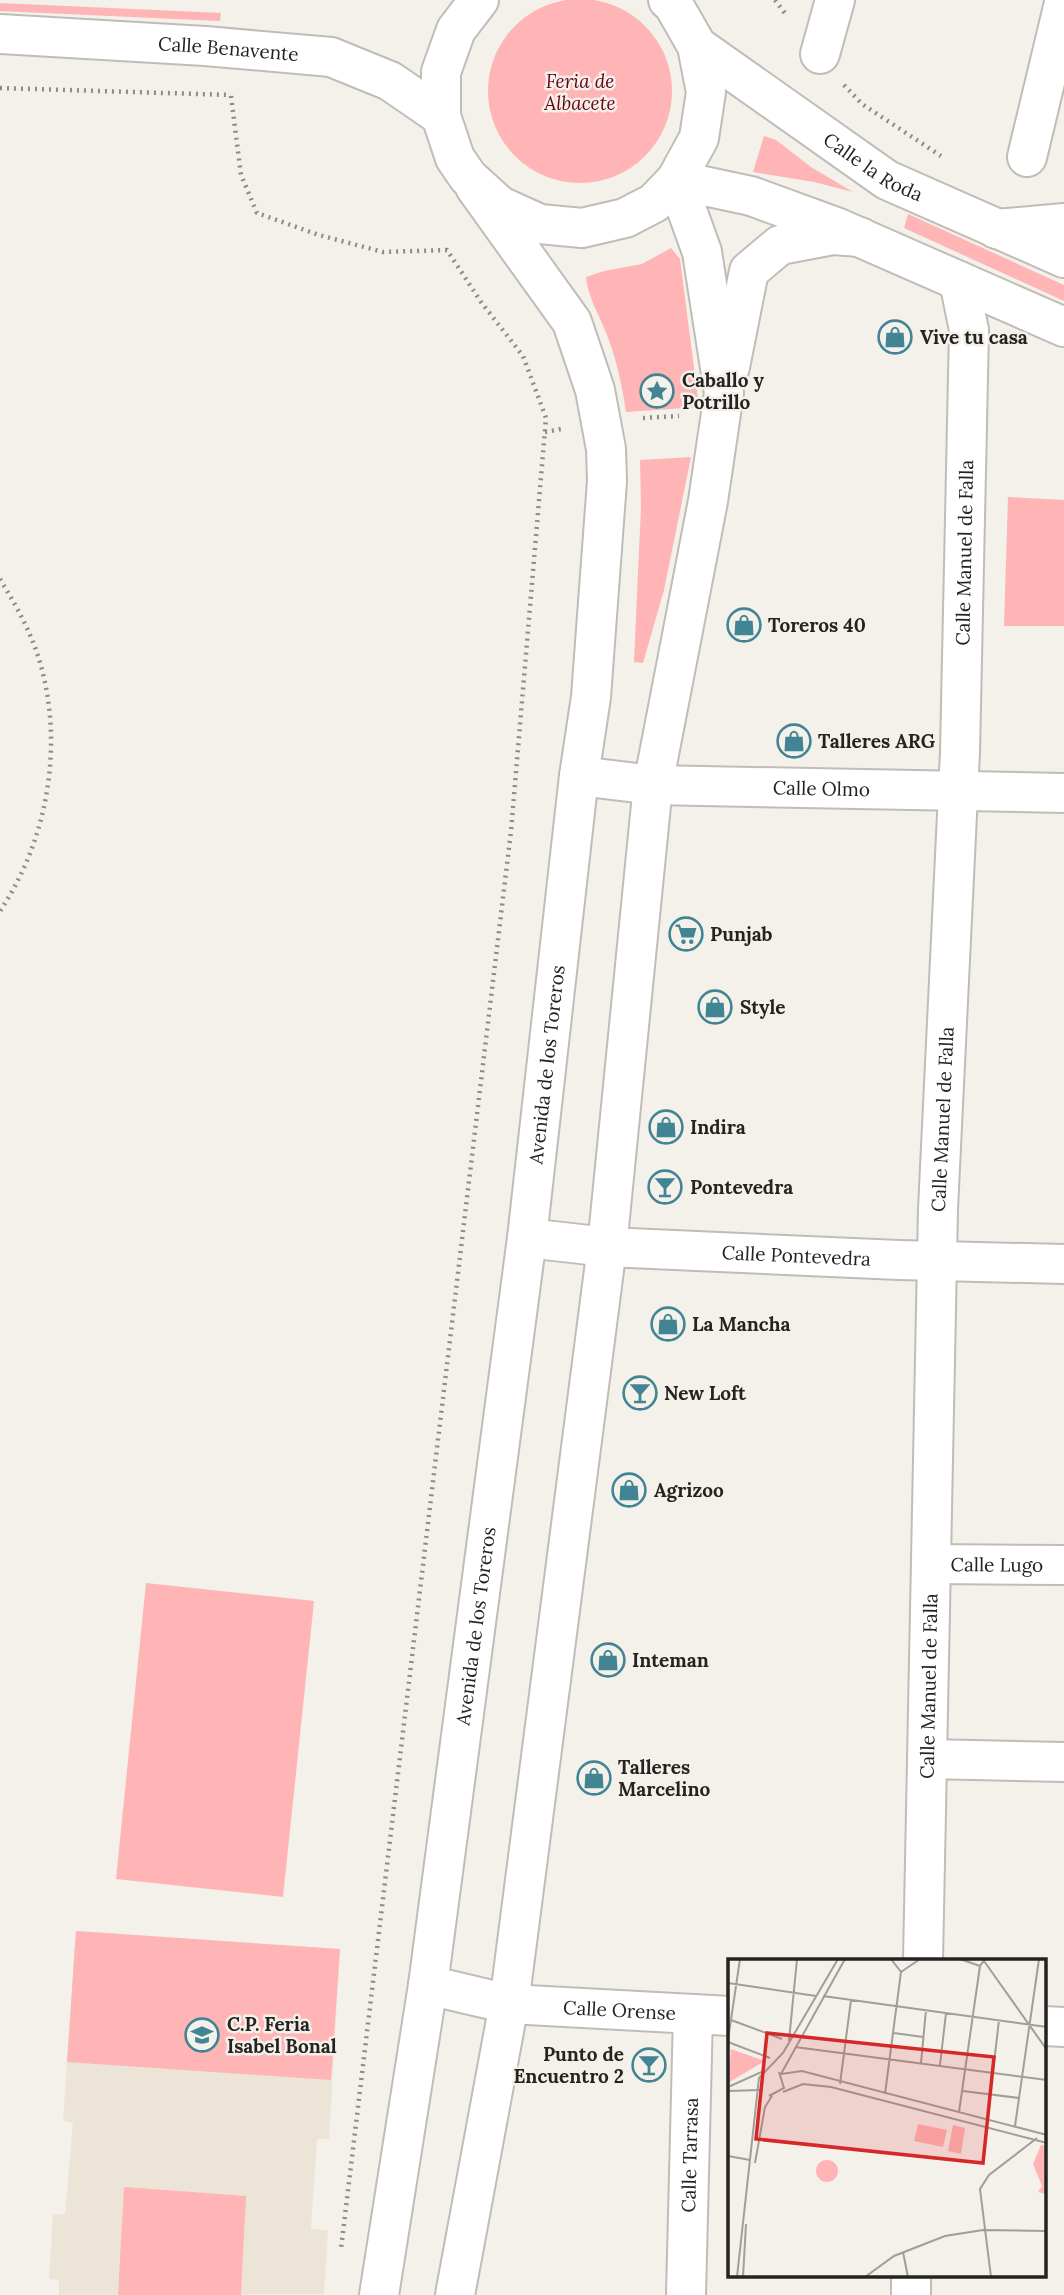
<svg xmlns="http://www.w3.org/2000/svg" width="1064" height="2295" font-family="Lora,serif">
  <style>
    .built { fill: #ede4d8 }
    .green { fill: #ffb4b6 }
    .lines { fill: none; stroke-linecap: round; stroke-linejoin: round }
    .street-casing { stroke: #c0bcb7; stroke-width: 42 }
    .primary-casing { stroke: #c0bcb7; stroke-width: 42 }
    .path { stroke: #8e8b87; stroke-width: 4.5; stroke-dasharray: 2 5; stroke-linecap: butt }
    .street { stroke: #fff; stroke-width: 38 }
    .primary { stroke: #fff; stroke-width: 38 }
    .labels { text-anchor: middle; dominant-baseline: central; stroke-width: 5; stroke-linejoin: round; paint-order: stroke }
    .street-label { font-size: 19px; fill: #252321; stroke: #f4f0ea }
    .park-label { font-size: 19px; font-style: italic; fill: #69011a; stroke: #f4f0ea }
    .poi-label { font-size: 19px; font-weight: bold; fill: #252321; stroke: #f4f0ea; text-anchor: start }
    .inset-road { fill: none; stroke: #a19e9a; stroke-width: 2 }
    .view { fill: #d62828; fill-opacity: 0.15; stroke: #d62828; stroke-width: 3.5 }
    .inset-edge { fill: none; stroke: #252321; stroke-width: 3.5 }
  </style>
  <rect width="100%" height="100%" fill="#f4f0ea"/>
  <!-- built -->
  <path class="built" d="M76 1931 340 1949 329 2139H317L311 2229 328 2230 324 2294 59 2295V2280L49 2279 53 2215 65 2214 73 2123 63 2121Z"/>
  <!-- green -->
  <g class="green">
    <circle cx="580" cy="91" r="92"/>
    <path d="M0 3 221 13 220 21 0 11Z"/>
    <path d="M764 136 776 140 811 167 853 192 814 182 753 172Z"/>
    <path d="M908 214 1064 285V301L904 228Z"/>
    <path d="M671 248 680 259 699 407 626 412C622 385 617 361 607 335 600 316 588 298 586 277L604 271 642 264Z"/>
    <path d="M691 457 664 590 643 663 634 662 641 508 640 460Z"/>
    <path d="M1008 497 1064 500V626H1004Z"/>
    <path d="M146 1583 314 1601 283 1897 116 1879Z"/>
    <path d="M76 1931 340 1949 331 2080 67 2062Z"/>
    <path d="M124 2187 246 2196 241 2295H118Z"/>
  </g>
  <g class="lines">
    <defs>
      <g id="street">
        <path d="M820 54 835 0"/>
        <path d="M1027 157 1064 3"/>
        <path d="M996 229 1064 223"/>
        <path d="M730 367 749 271 780 245 833 235 860 237"/>
        <path id="s1" d="M579 776 653 785 1064 793"/>
        <path id="s2" d="M527 1238 607 1247 899 1260 1064 1264"/>
        <path id="s3" d="M931 1564 1064 1565"/>
        <path d="M927 1759 1064 1762"/>
        <path id="s4" d="M923 1961 938 1209 960 752 969 330 959 281"/>
        <path id="s5" d="M428 1985 509 2004 730 2016"/>
        <path d="M1045 2026 1064 2027"/>
        <path id="s6" d="M379 2295 428 1985 527 1238 579 776 591 697 607 481 606 449 595 390 572 322 475 187"/>
        <path d="M455 2295 509 2004 607 1247 653 785 708 501 724 393 702 252 676 180"/>
        <path id="s7" d="M686 2295 693 2014"/>
        <path d="M911 2295V2276"/>
      </g>
      <g id="primary">
        <path d="M479 0 456 30 441 72V116L455 158 468 177 500 206 540 224 582 228 625 218 654 203 676 180 699 138 706 92 697 46 673 4 668 0"/>
        <path id="s8" d="M0 34 205 46 331 57 390 81 441 116"/>
        <path id="s9" d="M697 46 887 180 1064 258"/>
        <path d="M676 180 751 196 836 227 1064 327"/>
      </g>
    </defs>
    <!-- street casing -->
    <use href="#street" class="street-casing"/>
    <!-- primary casing -->
    <use href="#primary" class="primary-casing"/>
    <!-- path -->
    <g class="path">
      <path d="M775 0 787 16"/>
      <path d="M844 85 862 104 941 156"/>
      <path d="M0 88 231 95"/>
      <path d="M231 96 241 175 257 213 319 235 383 252 447 250 481 302 523 356 546 418 511 831 341 2249"/>
      <path d="M643 418 679 416"/>
      <path d="M545 432 561 429"/>
      <path d="M0 579C15 604 29 628 38 656 65 740 49 838 0 911"/>
    </g>
    <!-- street -->
    <use href="#street" class="street"/>
    <!-- primary -->
    <use href="#primary" class="primary"/>
  </g>
  <!-- icons -->
  <defs>
    <symbol id="shop-ring" viewBox="-11 -11 22 22"><circle r="9.5" fill="#f4f0ea" stroke="#418494" stroke-width="1.5"/><path d="M-5-2.5h2.3a2.7 3.5 0 0 1 5.4 0H5L5.5 6h-11ZM-1.5-2.5h3a1.5 2.3 0 0 0-3 0Z" fill="#418494"/></symbol>
    <symbol id="sight-ring" viewBox="-11 -11 22 22"><circle r="9.5" fill="#f4f0ea" stroke="#418494" stroke-width="1.5"/><path d="M0-6L1.8-2.2L6-1.7L2.9 1.2L3.7 5.4L0 3.3L-3.7 5.4L-2.9 1.2L-6-1.7L-1.8-2.2Z" fill="#418494"/></symbol>
    <symbol id="supermarket-ring" viewBox="-11 -11 22 22"><circle r="9.5" fill="#f4f0ea" stroke="#418494" stroke-width="1.5"/><path d="M-6-5.5h2.5l.6 2H6L4.5 2H-2.5L-4.4-4H-6ZM-1.5 3.2a1.3 1.3 0 1 0 .1 0ZM3 3.2a1.3 1.3 0 1 0 .1 0Z" fill="#418494"/></symbol>
    <symbol id="bar-ring" viewBox="-11 -11 22 22"><circle r="9.5" fill="#f4f0ea" stroke="#418494" stroke-width="1.5"/><path d="M-6-5H6L.8 .8V4.5H3.5V6h-7V4.5H-.8V.8Z" fill="#418494"/></symbol>
    <symbol id="school-ring" viewBox="-11 -11 22 22"><circle r="9.5" fill="#f4f0ea" stroke="#418494" stroke-width="1.5"/><path d="M0-5L7-2L0 1L-7-2ZM-4 1L0 2.5L4 1V4Q0 6-4 4Z" fill="#418494"/></symbol>
  </defs>
  <g fill-rule="evenodd">
    <use href="#shop-ring" x="876" y="318" width="38" height="38"/>
    <use href="#sight-ring" x="638" y="372" width="38" height="38"/>
    <use href="#shop-ring" x="725" y="606" width="38" height="38"/>
    <use href="#shop-ring" x="775" y="722" width="38" height="38"/>
    <use href="#supermarket-ring" x="667" y="915" width="38" height="38"/>
    <use href="#shop-ring" x="696" y="988" width="38" height="38"/>
    <use href="#shop-ring" x="647" y="1108" width="38" height="38"/>
    <use href="#bar-ring" x="646" y="1168" width="38" height="38"/>
    <use href="#shop-ring" x="649" y="1305" width="38" height="38"/>
    <use href="#bar-ring" x="621" y="1374" width="38" height="38"/>
    <use href="#shop-ring" x="610" y="1471" width="38" height="38"/>
    <use href="#shop-ring" x="589" y="1641" width="38" height="38"/>
    <use href="#shop-ring" x="575" y="1759" width="38" height="38"/>
    <use href="#school-ring" x="183" y="2016" width="38" height="38"/>
    <use href="#bar-ring" x="630" y="2046" width="38" height="38"/>
  </g>
  <g class="labels">
    <!-- street labels -->
    <g class="street-label">
      <text stroke="none"><textPath href="#s8" startOffset="229">Calle Benavente</textPath></text>
      <text stroke="none"><textPath href="#s9" startOffset="214">Calle la Roda</textPath></text>
      <text stroke="none"><textPath href="#s4" startOffset="1409">Calle Manuel de Falla</textPath></text>
      <text stroke="none"><textPath href="#s1" startOffset="243">Calle Olmo</textPath></text>
      <text stroke="none"><textPath href="#s6" startOffset="1242">Avenida de los Toreros</textPath></text>
      <text stroke="none"><textPath href="#s4" startOffset="842">Calle Manuel de Falla</textPath></text>
      <text stroke="none"><textPath href="#s2" startOffset="270">Calle Pontevedra</textPath></text>
      <text stroke="none"><textPath href="#s3" startOffset="66">Calle Lugo</textPath></text>
      <text stroke="none"><textPath href="#s6" startOffset="676">Avenida de los Toreros</textPath></text>
      <text stroke="none"><textPath href="#s4" startOffset="275">Calle Manuel de Falla</textPath></text>
      <text stroke="none"><textPath href="#s5" startOffset="194">Calle Orense</textPath></text>
      <text stroke="none"><textPath href="#s7" startOffset="140">Calle Tarrasa</textPath></text>
    </g>
    <!-- park labels -->
    <g class="park-label">
      <text x="580" y="81">Feria de<tspan x="580" dy="22">Albacete</tspan></text>
    </g>
    <!-- poi labels -->
    <g class="poi-label">
      <text x="920" y="337">Vive tu casa</text>
      <text x="682" y="380">Caballo y<tspan x="682" dy="22">Potrillo</tspan></text>
      <text x="768" y="625">Toreros 40</text>
      <text x="818" y="741">Talleres ARG</text>
      <text x="710" y="934">Punjab</text>
      <text x="740" y="1007">Style</text>
      <text x="690" y="1127">Indira</text>
      <text x="690" y="1187">Pontevedra</text>
      <text x="692" y="1324">La Mancha</text>
      <text x="664" y="1393">New Loft</text>
      <text x="654" y="1490">Agrizoo</text>
      <text x="632" y="1660">Inteman</text>
      <text x="618" y="1767">Talleres<tspan x="618" dy="22">Marcelino</tspan></text>
      <text x="227" y="2024">C.P. Feria<tspan x="227" dy="22">Isabel Bonal</tspan></text>
      <text x="624" y="2054" text-anchor="end">Punto de<tspan x="624" dy="22">Encuentro 2</tspan></text>
    </g>
  </g>
  <!-- overview -->
  <g transform="translate(728 1959)">
    <rect width="318" height="318" fill="#f4f0ea"/>
    <path d="M3 90 37 102 0 124ZM190 165 219 171 215 188 186 182ZM225 166 237 169 233 195 220 192ZM313 186 318 187V235L310 233 314 227 305 205ZM88 212a11 11 0 1 1 22 0a11 11 0 1 1-22 0Z" fill="#ffb4b6"/>
    <path class="inset-road" d="M232 0 252 7M256 2 319 91M173 13 192 0M0 24 88 37M95 37 319 68M3 61 54 80M166 74 195 78M0 81 12 0M61 82 69 0M0 83 42 99M67 88 319 121M193 104 198 51M212 106 218 54M265 113 271 61M53 115 74 112 319 176M53 115 117 0M112 125 123 41M0 128 36 112M0 132 32 131M235 132 291 139M55 133 75 125 103 128 319 184M157 135 173 13 163 0M41 137 56 129 51 113M231 153 252 7 257 0M287 167 311 0M0 197 22 201M27 204 37 148 44 137M175 293 180 318M9 318 31 119 55 94 110 0M15 318 18 265M137 318 166 297 217 277 255 271 319 272M263 318 252 230 261 216 309 179"/>
    <path class="view" d="M39 74 266 98 255 204 28 180Z"/>
    <rect width="318" height="318" class="inset-edge"/>
  </g>
</svg>
